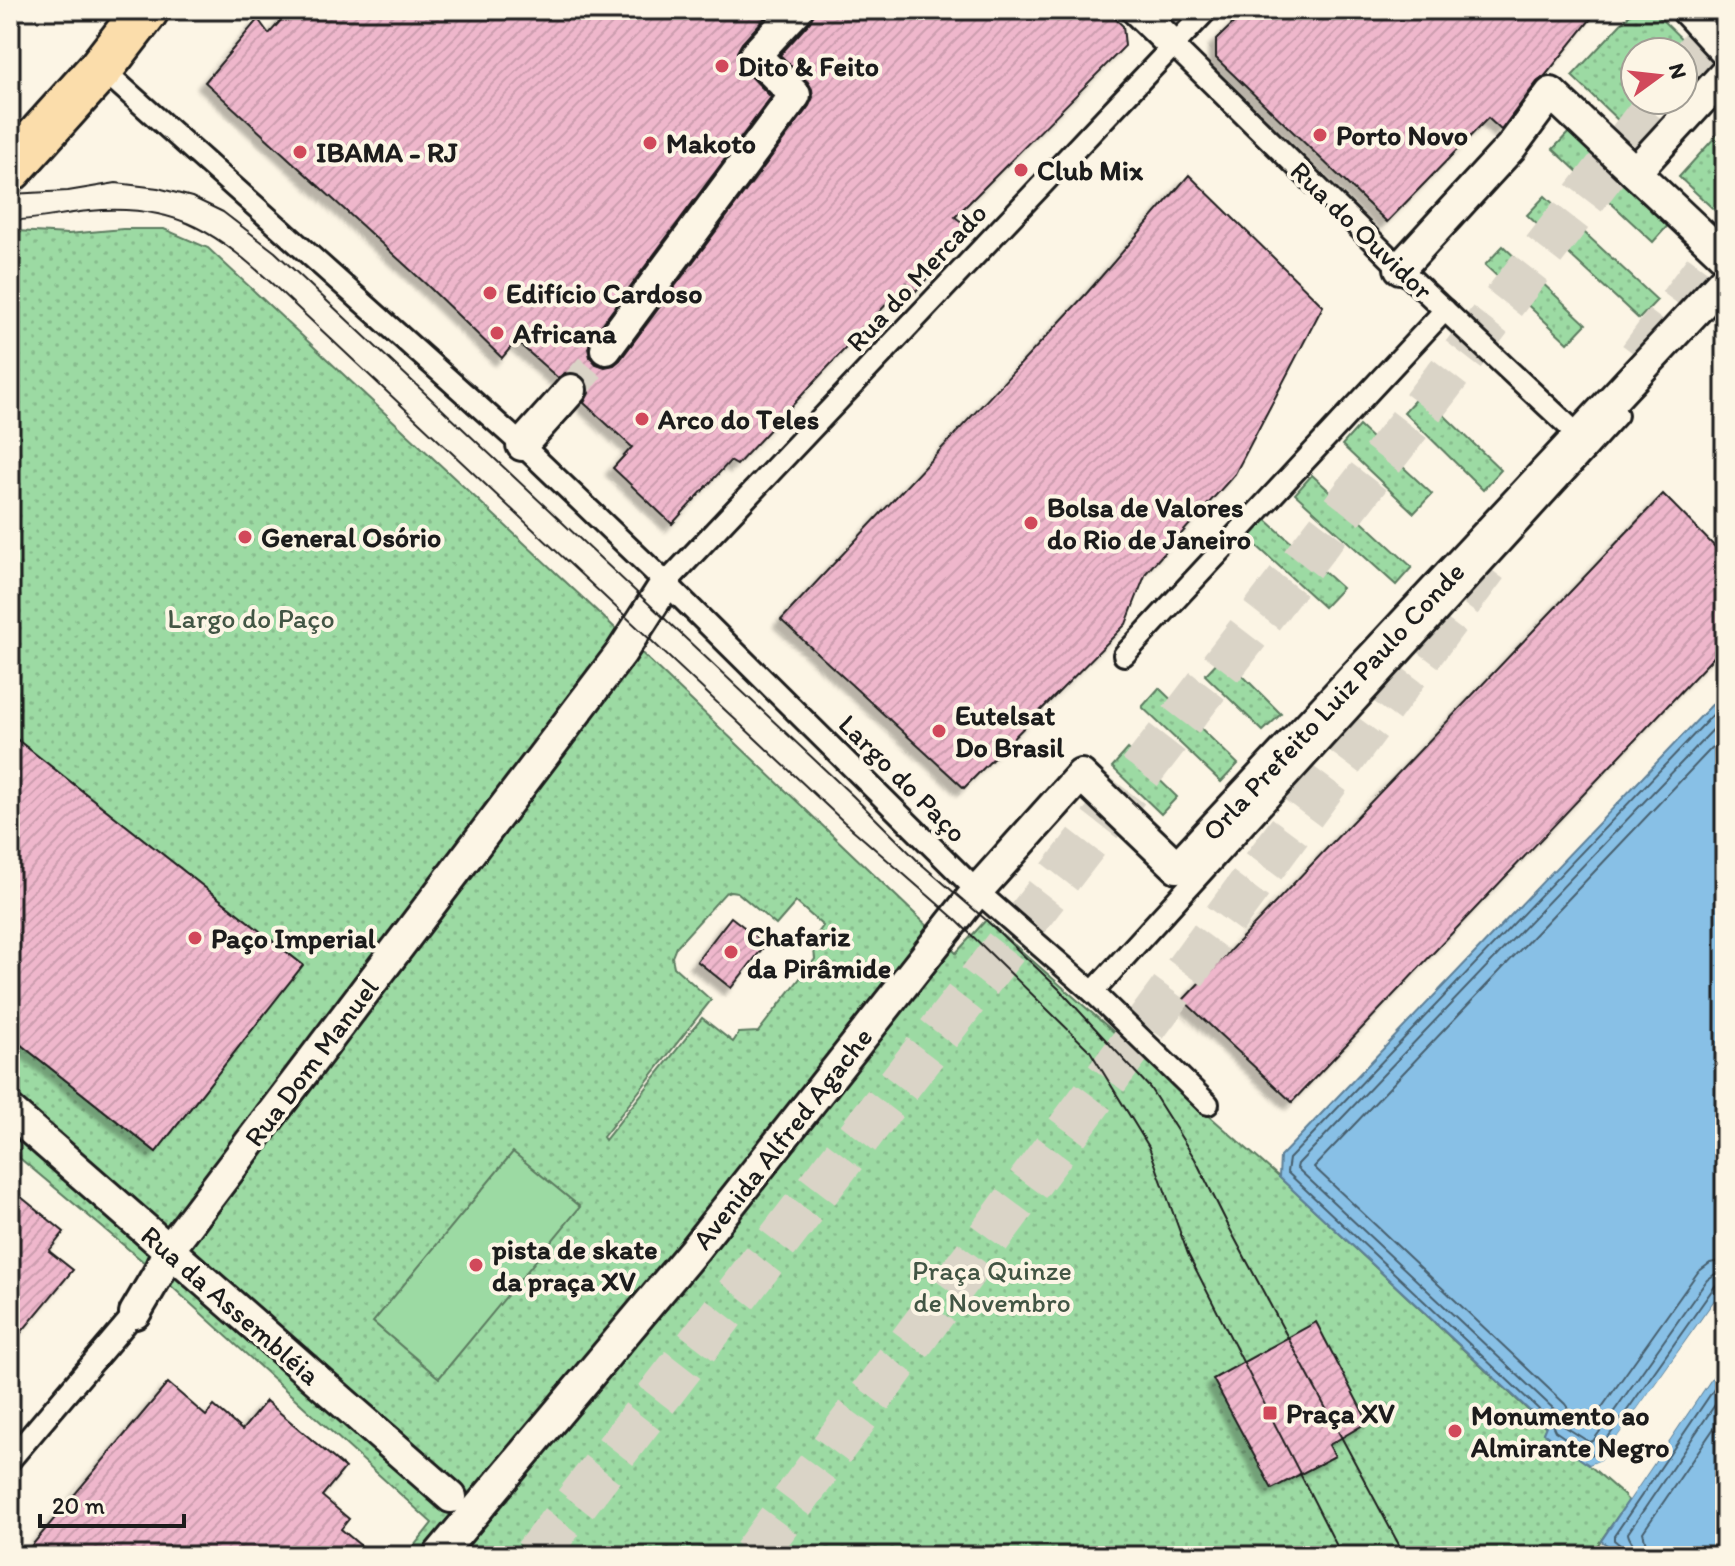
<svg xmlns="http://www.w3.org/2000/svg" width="1735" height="1566" font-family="Itim,sans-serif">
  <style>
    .grass { fill: url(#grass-dots); stroke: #5c7b60; stroke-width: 2; fill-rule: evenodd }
    .pitch { fill: #9cdaa3; stroke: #5c7b60; stroke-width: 2 }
    .water { fill: #88c0e6; stroke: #5d7e95; stroke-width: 2 }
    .pier { fill: #fcf5e5 }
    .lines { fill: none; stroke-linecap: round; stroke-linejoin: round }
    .shore { stroke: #475e6d; stroke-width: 2 }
    .building { fill: url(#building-hatch); stroke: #1c1c1c; stroke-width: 2; filter: url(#shadow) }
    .pedestrian-tunnel { stroke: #dad4c7; stroke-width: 30; stroke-dasharray: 30 15; stroke-linecap: butt }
    .trunk-tunnel { stroke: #dad4c7; stroke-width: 44; stroke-dasharray: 44 22; stroke-linecap: butt }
    .service-casing { stroke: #1c1c1c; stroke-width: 26 }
    .pedestrian-casing { stroke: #1c1c1c; stroke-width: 36 }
    .primary-casing { stroke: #1c1c1c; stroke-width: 50 }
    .service { stroke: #fcf5e5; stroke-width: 20 }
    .pedestrian { stroke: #fcf5e5; stroke-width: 30 }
    .primary { stroke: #fbddab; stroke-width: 44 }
    .tram { stroke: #1c1c1c; stroke-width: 2 }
    .poi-dot { fill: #d1495b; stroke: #fcf5e5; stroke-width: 3 }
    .labels { text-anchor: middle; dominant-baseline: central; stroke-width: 8; stroke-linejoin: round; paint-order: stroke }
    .poi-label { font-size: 28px; font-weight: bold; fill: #1c1c1c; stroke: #fcf5e5; text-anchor: start }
    .street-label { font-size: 28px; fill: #1c1c1c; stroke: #fcf5e5 }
    .park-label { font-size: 28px; fill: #425544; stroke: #fcf5e5 }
  </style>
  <defs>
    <pattern id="grass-dots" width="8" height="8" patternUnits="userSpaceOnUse" patternTransform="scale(2)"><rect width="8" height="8" fill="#9cdaa3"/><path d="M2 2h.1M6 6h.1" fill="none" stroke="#86ba8c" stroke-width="1.8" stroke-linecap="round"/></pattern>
    <pattern id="building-hatch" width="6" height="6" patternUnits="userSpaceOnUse" patternTransform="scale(2)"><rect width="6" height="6" fill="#efb7cc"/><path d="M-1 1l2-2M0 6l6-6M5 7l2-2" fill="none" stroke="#cc9daf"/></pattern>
    <filter id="shadow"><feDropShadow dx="-7" dy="7" stdDeviation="2" flood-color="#0004"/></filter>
  </defs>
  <rect width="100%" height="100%" fill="#fcf5e5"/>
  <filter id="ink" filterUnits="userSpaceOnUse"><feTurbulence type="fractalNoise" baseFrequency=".0125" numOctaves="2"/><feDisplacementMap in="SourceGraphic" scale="16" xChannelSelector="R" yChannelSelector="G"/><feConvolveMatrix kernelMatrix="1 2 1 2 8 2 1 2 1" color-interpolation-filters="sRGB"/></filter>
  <g filter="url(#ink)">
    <!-- grass -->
    <g class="grass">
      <path d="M1634 10H1652L1693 50 1683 61V52H1635V100H1646L1623 125 1572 76Z"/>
      <path d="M1725 126V220L1679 177Z"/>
      <path d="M1571 130 1671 222 1653 242 1553 149Z"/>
      <path d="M1545 196 1657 300 1639 319 1527 215Z"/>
      <path d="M123 229H164L208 248 629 641 956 953 986 920 1279 1177 1546 1427 1543 1433 1589 1465 1629 1500 1590 1556H406L432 1523 158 1274 10 1150V1036L156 1152 303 965 10 734V241L17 231 68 234ZM730 891 737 892 776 925 796 902 823 926 813 940 815 959 758 1032 739 1033 733 1042 702 1018 605 1140 603 1137 711 1000 674 967 672 957 676 947 725 893Z"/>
      <path d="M1503 246 1586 324 1568 343 1485 265Z"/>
      <path d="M1421 393 1501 470 1483 490 1404 412Z"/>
      <path d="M1359 426 1432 494 1414 513 1342 445Z"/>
      <path d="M1312 475 1412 567 1396 585 1295 494Z"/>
      <path d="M1264 518 1342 588 1324 607 1247 537Z"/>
      <path d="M1223 656 1281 714 1263 731 1205 675Z"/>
      <path d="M1159 688 1238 764 1221 782 1142 707Z"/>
      <path d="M1128 749 1177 797 1161 814 1112 767Z"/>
    </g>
    <!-- pitch -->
    <path class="pitch" d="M513 1152 580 1207 439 1378 373 1322Z"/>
    <!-- water -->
    <g class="water">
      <path d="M1725 691V1286L1601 1461 1589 1465 1543 1433 1546 1426 1279 1177 1280 1157Z"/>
      <path d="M1725 1358V1556H1624L1601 1541Z"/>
    </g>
    <!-- pier -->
    <g class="pier">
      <path d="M1725 1286V1293L1605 1463 1593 1468 1589 1465 1601 1460Z"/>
      <path d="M1725 1354V1358L1629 1500 1626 1497 1722 1356Z"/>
    </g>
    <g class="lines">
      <!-- shore -->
      <g class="shore">
        <path d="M1725 702 1289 1159 1287 1172 1550 1420 1555 1431 1590 1455 1597 1453 1715 1286 1720 1283 1725 1282"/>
        <path d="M1725 717 1298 1164 1297 1168 1557 1412 1564 1426 1589 1442 1593 1441 1707 1280 1715 1274 1725 1272"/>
        <path d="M1725 734 1314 1167 1565 1404 1575 1418 1586 1426 1590 1424 1698 1272 1710 1263 1725 1260"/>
        <path d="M1627 1556 1625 1549 1614 1540V1536L1725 1373"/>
        <path d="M1637 1556C1637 1545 1628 1540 1628 1533L1725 1390"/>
        <path d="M1649 1556 1643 1532 1725 1412"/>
      </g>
    </g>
    <!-- building -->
    <g class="building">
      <path d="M290 10H772L742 43 737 52 738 61 742 67 771 97 592 338 588 348 590 357 596 364 605 367 614 365 620 360 809 106 813 97 812 89 808 82 780 55 810 22 814 10H1106L1123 26 1125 46 955 217 971 229 916 291 906 283 737 465 730 461 672 524 613 468 632 447 584 403 589 393 588 385 583 377 574 372 565 373 558 378 516 341 502 358 428 286 205 82 258 19 269 34Z"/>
      <path d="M1247 10H1598L1545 76 1537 82 1501 130 1488 118 1387 222 1216 58V40Z"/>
      <path d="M1189 175 1323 306 1235 474 1146 573 1126 624 964 788 781 620 1086 294Z"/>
      <path d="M1663 494 1725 557V645L1292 1102 1183 1000Z"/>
      <path d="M10 734 303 965 156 1152 10 1036Z"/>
      <path d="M731 917 766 944 731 988 697 961Z"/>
      <path d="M10 1188 64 1232 49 1251 73 1270 10 1346Z"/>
      <path d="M1316 1322 1368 1422 1329 1445 1335 1456 1272 1489 1213 1379Z"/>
      <path d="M168 1383 206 1416 214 1406 242 1430 266 1401 345 1468 322 1496 349 1519 341 1529 373 1556H23Z"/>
    </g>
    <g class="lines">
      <!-- pedestrian-tunnel -->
      <path class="pedestrian-tunnel" d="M571 390 606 349"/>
      <!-- trunk-tunnel -->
      <g class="trunk-tunnel">
        <path d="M1683 71 1725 16"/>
        <path d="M1640 358 1725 243"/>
        <path d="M535 1556 1660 100"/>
        <path d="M753 1556 1489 562"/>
      </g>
      <defs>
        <g id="service">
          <path d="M1173 45 1400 268 1579 436 1587 440"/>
          <path d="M101 68 522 445 666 583 977 891 1096 995 1208 1104"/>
          <path d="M666 583 1207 10"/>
          <path d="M1124 655 1445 310"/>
          <path d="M1093 992 1617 415"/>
          <path d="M10 1460 135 1313"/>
        </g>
        <g id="pedestrian">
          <path d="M1137 10 1173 45"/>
          <path d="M1687 10 1725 51"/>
          <path d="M1635 172 1725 74"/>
          <path d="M1400 268 1511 147 1551 93 1725 257"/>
          <path d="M606 349 795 95 755 55 797 10"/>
          <path d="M522 445 571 390"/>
          <path d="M10 1111 451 1497"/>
          <path d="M135 1313 158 1274 168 1251 621 653 666 583"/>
          <path d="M438 1556 694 1250 977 891 1081 775 1177 867 1725 279"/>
        </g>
        <path id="primary" d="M10 169 101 68 146 10"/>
      </defs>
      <!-- service casing -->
      <use href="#service" class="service-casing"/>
      <!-- pedestrian casing -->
      <use href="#pedestrian" class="pedestrian-casing"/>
      <!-- primary casing -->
      <use href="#primary" class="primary-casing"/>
      <!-- service -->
      <use href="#service" class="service"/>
      <!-- pedestrian -->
      <use href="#pedestrian" class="pedestrian"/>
      <!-- primary -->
      <use href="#primary" class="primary"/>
      <!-- tram -->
      <g class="tram">
        <path d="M10 194 68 191 116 183 158 188 192 197 223 212 275 252 853 796 920 863 986 920 1059 989 1150 1088 1195 1159 1234 1237 1405 1556"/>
        <path d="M10 220C36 221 63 213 90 211 178 203 219 234 281 292L844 822 955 919 1090 1051 1149 1147 1188 1254 1342 1556"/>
      </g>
    </g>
  </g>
  <!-- markers -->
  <g class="poi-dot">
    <circle cx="722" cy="66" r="8"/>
    <circle cx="1320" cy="135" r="8"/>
    <circle cx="650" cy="143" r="8"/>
    <circle cx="300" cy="152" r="8"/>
    <circle cx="1021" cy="170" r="8"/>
    <circle cx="490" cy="293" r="8"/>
    <circle cx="497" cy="333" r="8"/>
    <circle cx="642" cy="419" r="8"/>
    <circle cx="1031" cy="523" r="8"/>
    <circle cx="245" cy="537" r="8"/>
    <circle cx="939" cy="731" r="8"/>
    <circle cx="195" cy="938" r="8"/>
    <circle cx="731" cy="952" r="8"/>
    <circle cx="476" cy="1265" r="8"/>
    <rect x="1262" y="1405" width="16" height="16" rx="4"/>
    <circle cx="1455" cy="1431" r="8"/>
  </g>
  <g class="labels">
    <!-- poi labels -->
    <g class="poi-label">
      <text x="738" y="66">Dito &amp; Feito</text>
      <text x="1336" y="135">Porto Novo</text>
      <text x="666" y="143">Makoto</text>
      <text x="316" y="152">IBAMA - RJ</text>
      <text x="1037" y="170">Club Mix</text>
      <text x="506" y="293">Edifício Cardoso</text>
      <text x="513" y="333">Africana</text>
      <text x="658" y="419">Arco do Teles</text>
      <text x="1047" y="507">Bolsa de Valores<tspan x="1047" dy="32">do Rio de Janeiro</tspan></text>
      <text x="261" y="537">General Osório</text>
      <text x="955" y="715">Eutelsat<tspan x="955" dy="32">Do Brasil</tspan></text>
      <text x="747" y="936">Chafariz<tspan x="747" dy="32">da Pirâmide</tspan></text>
      <text x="211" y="938">Paço Imperial</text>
      <text x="492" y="1249">pista de skate<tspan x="492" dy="32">da praça XV</tspan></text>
      <text x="1286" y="1413">Praça XV</text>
      <text x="1471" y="1415">Monumento ao<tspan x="1471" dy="32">Almirante Negro</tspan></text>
    </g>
    <!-- street labels -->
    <g class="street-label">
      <text transform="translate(1362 230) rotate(44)">Rua do Ouvidor</text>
      <text transform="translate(916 277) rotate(-47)">Rua do Mercado</text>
      <text transform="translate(1333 701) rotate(-47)">Orla Prefeito Luiz Paulo Conde</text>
      <text transform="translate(903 778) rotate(45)">Largo do Paço</text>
      <text transform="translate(311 1062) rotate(-53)">Rua Dom Manuel</text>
      <text transform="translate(782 1138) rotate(-52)">Avenida Alfred Agache</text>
      <text transform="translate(231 1305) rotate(41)">Rua da Assembléia</text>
    </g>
    <!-- park labels -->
    <g class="park-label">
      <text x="251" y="618">Largo do Paço</text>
      <text x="992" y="1270">Praça Quinze<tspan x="992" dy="32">de Novembro</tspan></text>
    </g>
  </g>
  <!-- margin -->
  <rect width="1735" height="1566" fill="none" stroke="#fcf5e5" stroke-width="40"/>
  <rect x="20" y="20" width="1695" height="1526" fill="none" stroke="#1c1c1c" stroke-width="3" filter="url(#ink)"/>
  <!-- north arrow -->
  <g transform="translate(1659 76) rotate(75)"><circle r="38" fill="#fcf5e5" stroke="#a29e95" stroke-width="2"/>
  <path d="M0-6L14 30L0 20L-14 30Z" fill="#d1495b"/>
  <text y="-12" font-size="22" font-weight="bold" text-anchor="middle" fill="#1c1c1c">N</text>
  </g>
  <!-- scale -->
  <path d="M40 1514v12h144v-12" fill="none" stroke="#1c1c1c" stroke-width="4"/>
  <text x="52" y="1514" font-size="24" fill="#1c1c1c" stroke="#fcf5e5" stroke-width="6" paint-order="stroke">20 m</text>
</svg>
